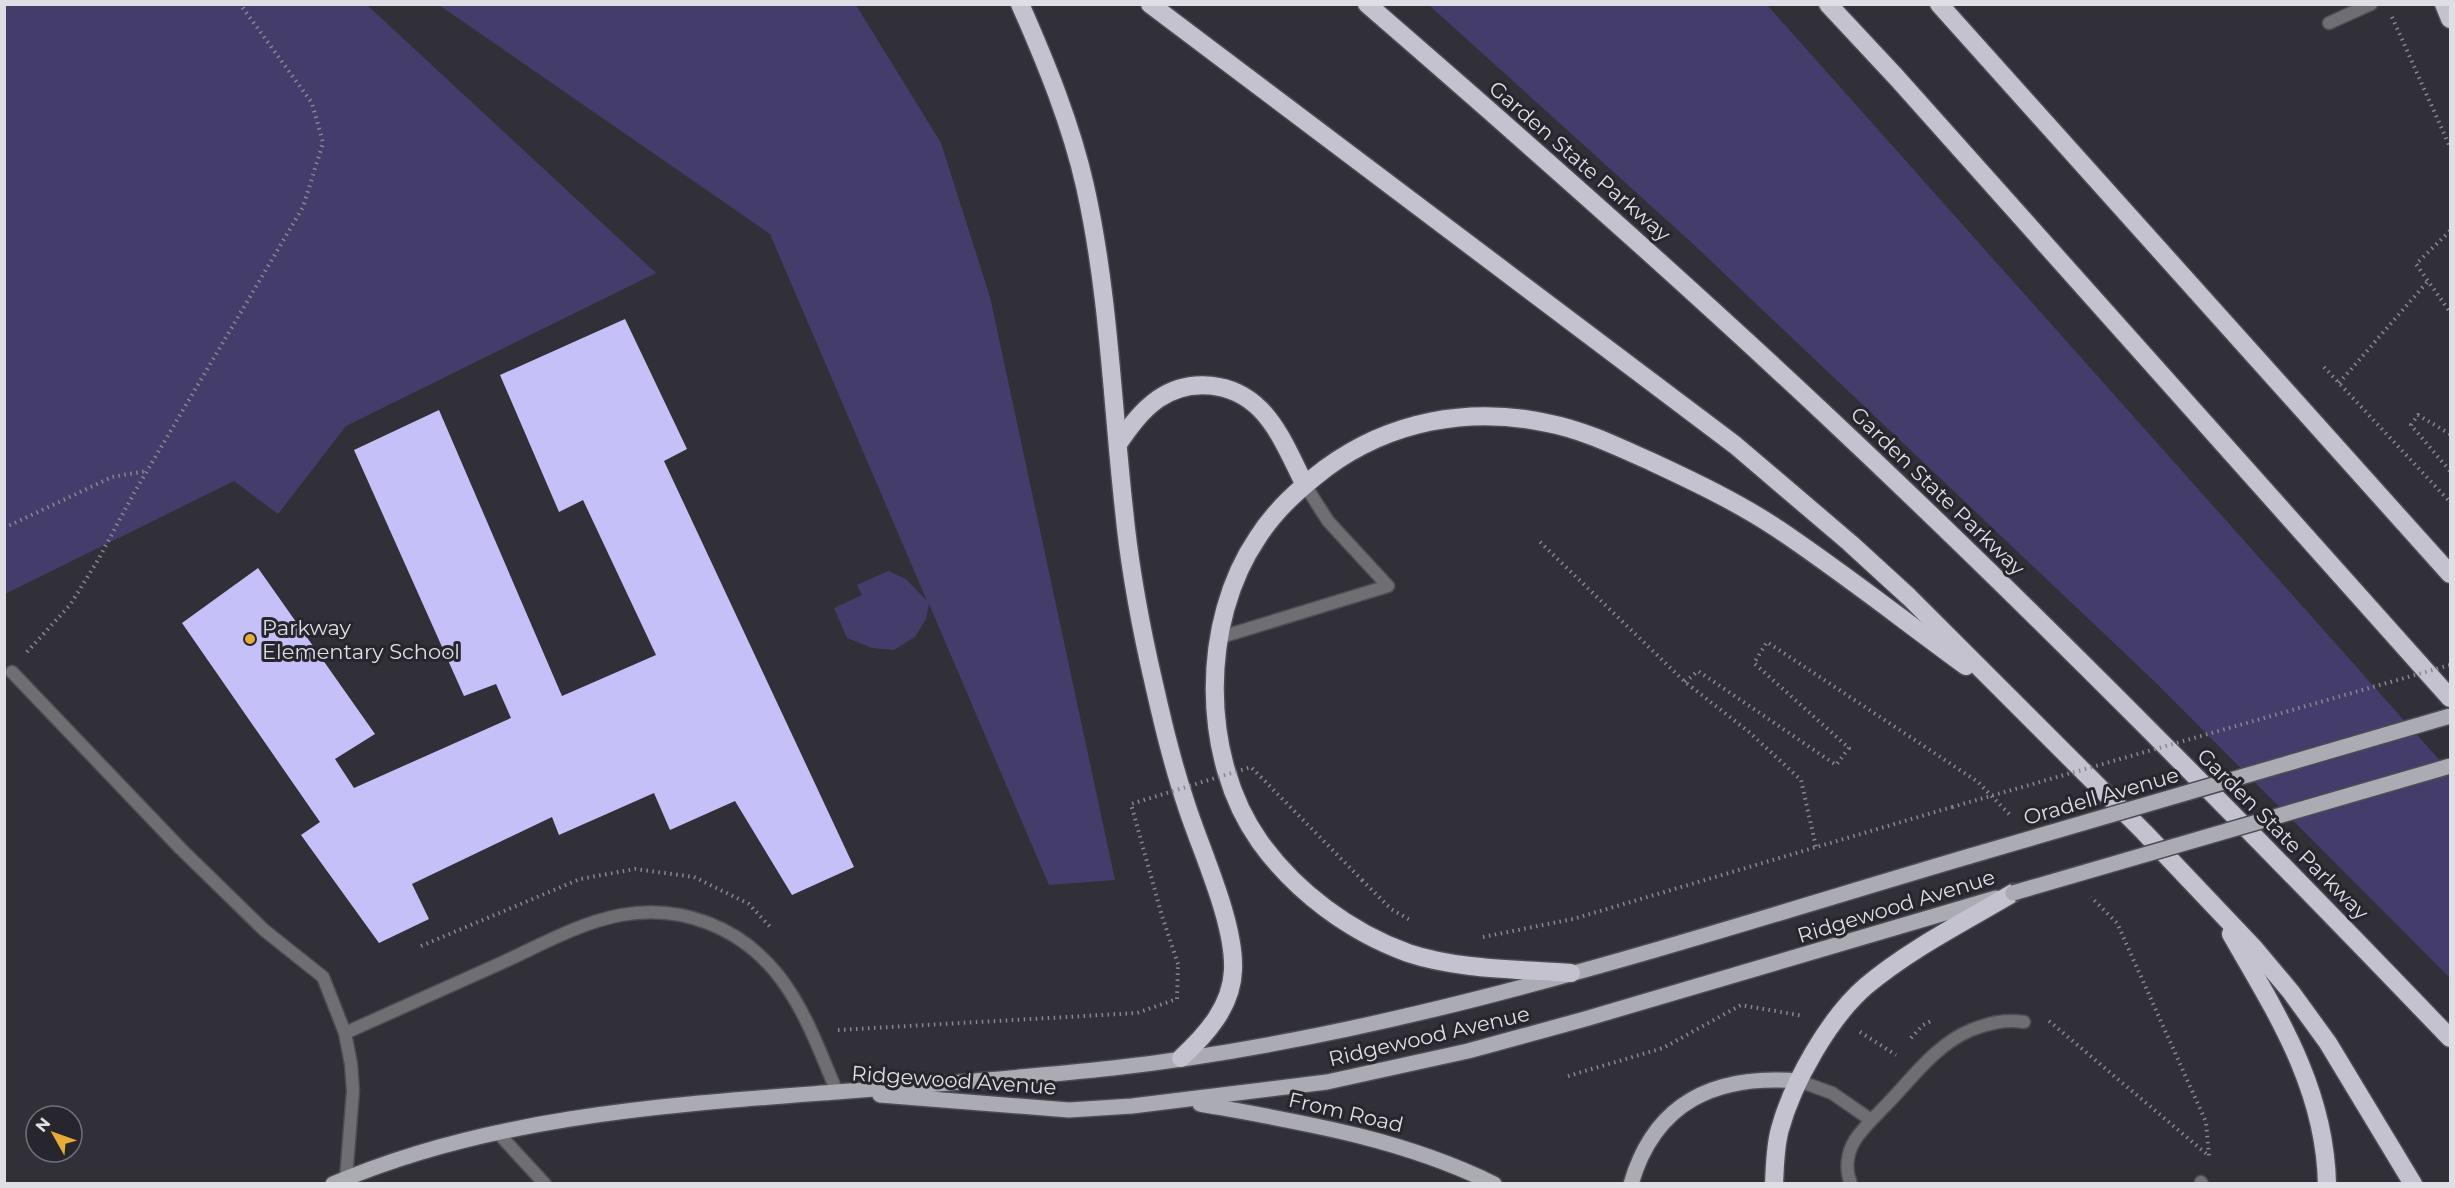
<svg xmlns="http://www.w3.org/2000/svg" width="2455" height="1188" font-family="Montserrat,sans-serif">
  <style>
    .green { fill: #443c6b }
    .building { fill: #c6c0f9 }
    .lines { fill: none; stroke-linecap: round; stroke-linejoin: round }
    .service-casing { stroke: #4d4c54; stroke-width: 15 }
    .primary-casing { stroke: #4d4c54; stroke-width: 18 }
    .motorway-casing { stroke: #4d4c54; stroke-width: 21 }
    .path { stroke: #88888f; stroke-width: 4; stroke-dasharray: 1.5 4.5; stroke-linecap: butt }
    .service { stroke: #6f6e73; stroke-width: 12 }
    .primary { stroke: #ababb4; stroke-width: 15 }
    .motorway { stroke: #c3c2ce; stroke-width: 18 }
    .primary-bridge-casing { stroke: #4d4c54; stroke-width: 18; stroke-linecap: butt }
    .path-bridge { stroke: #88888f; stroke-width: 4; stroke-dasharray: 1.5 4.5; stroke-linecap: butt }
    .primary-bridge { stroke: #ababb4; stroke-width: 15 }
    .poi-dot { fill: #e7ac37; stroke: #27262f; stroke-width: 2 }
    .labels { text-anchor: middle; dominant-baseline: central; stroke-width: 6; stroke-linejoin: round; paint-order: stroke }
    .street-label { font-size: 21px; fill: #dedee4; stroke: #27262f }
    .poi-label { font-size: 21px; fill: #dedee4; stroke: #27262f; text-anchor: start }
  </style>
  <rect width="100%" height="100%" fill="#313039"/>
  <!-- green -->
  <g class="green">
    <path d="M4 5H367L656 273 346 426 278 514 234 481 5 594Z"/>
    <path d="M439 5H856L941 143 990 297 1115 880 1049 885 929 604 926 619 915 637 894 650 872 648 847 638 834 608 862 595 857 585 888 571 906 579 927 601 770 234Z"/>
    <path d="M1429 5H1767L2450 772V978L2153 680 1692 243Z"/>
  </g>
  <!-- building -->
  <path class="building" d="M625 319 687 449 664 461 854 867 792 895 735 801 670 830 654 793 559 835 552 817 412 884 429 919 379 943 301 835 320 822 182 623 258 568 375 734 335 759 354 788 511 718 496 684 464 696 354 450 439 410 562 696 656 655 583 500 559 512 500 375Z"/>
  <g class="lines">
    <defs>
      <g id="service">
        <path d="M2329 23 2371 4"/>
        <path d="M1218 638 1388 586 1328 521 1305 485"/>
        <path d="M12 672 181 849 264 930 323 977 345 1033 351 1064 353 1091 346 1178"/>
        <path d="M345 1033C396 1010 447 987 499 964 537 947 578 923 621 915 681 904 740 927 778 975 805 1009 820 1052 837 1092"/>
        <path d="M1799 1081 1832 1093 1871 1120"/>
        <path d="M498 1133 545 1184"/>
        <path d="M2201 1182 2202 1184"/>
        <path d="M1851 1184C1845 1169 1847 1153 1855 1140 1864 1126 1878 1114 1889 1102 1913 1077 1937 1044 1971 1030 1989 1023 2005 1019 2024 1022"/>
      </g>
      <g id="primary">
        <path d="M880 1095 1069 1110 1132 1106 1327 1082 1468 1051 1585 1019 1996 898"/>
        <path d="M1200 1104C1300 1122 1401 1138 1494 1184"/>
        <path d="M333 1184C491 1116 667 1105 836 1092 928 1085 1021 1078 1113 1068 1406 1035 1688 939 1970 856"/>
        <path d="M1631 1184C1655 1101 1717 1074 1799 1081"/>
      </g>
      <g id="motorway">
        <path d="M1020 4C1046 63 1071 124 1085 186 1109 293 1112 402 1124 510 1129 561 1138 612 1149 662 1160 711 1171 760 1187 807 1202 853 1235 923 1233 970 1232 1006 1206 1035 1181 1058"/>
        <path d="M1150 4 1735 445 1850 543 1909 597 2144 832 2254 948 2291 992 2328 1043 2413 1184"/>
        <path d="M1367 4C1523 139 1677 275 1827 416 2041 617 2247 827 2450 1038"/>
        <path d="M1828 4 1897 78 2450 698"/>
        <path d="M1939 4 2450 574"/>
        <path d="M2444 4 2450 19"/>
        <path d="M1118 444C1129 428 1141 411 1158 399 1190 377 1233 382 1260 409 1280 429 1292 460 1305 485"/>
        <path d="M2231 934C2277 1014 2325 1088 2327 1184"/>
        <path d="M1571 973C1518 969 1459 970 1408 953 1350 932 1296 892 1260 842 1200 758 1200 622 1258 537 1276 509 1300 488 1326 468 1390 421 1469 406 1547 423 1584 430 1618 447 1652 462 1695 482 1739 503 1778 529 1842 572 1903 620 1966 666"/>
        <path d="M1774 1184C1775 1166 1775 1146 1780 1129 1793 1082 1829 1018 1866 986 1910 949 1964 922 2013 893"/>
      </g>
    </defs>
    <!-- service casing -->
    <use href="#service" class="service-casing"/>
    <!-- primary casing -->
    <use href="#primary" class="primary-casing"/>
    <!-- motorway casing -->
    <use href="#motorway" class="motorway-casing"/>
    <!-- path -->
    <g class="path">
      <path d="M2392 17 2450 147"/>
      <path d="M2450 231 2416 264 2450 312"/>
      <path d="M2324 367 2450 502"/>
      <path d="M2339 383 2428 281"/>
      <path d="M2450 434 2418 415 2411 425 2450 471"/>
      <path d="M4 528 112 477 146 471"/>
      <path d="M1540 542 1685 682 1749 732 1801 780 1816 847"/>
      <path d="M27 652 70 605 98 560 134 493 303 207 323 143 312 103 240 4"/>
      <path d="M1685 682 1698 671 1836 765 1849 748 1754 663 1767 642 1978 782 2012 817"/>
      <path d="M1362 880 1391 909 1412 921"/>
      <path d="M1483 937 1573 919 1952 807"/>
      <path d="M421 946 580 879 635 869 694 877 749 904 772 929"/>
      <path d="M2049 1021 2209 1156 2206 1122 2117 923 2091 897"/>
      <path d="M838 1030 1137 1013 1177 999 1178 964"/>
      <path d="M1860 1032 1896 1055"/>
      <path d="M1911 1038 1923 1025 1933 1020"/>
      <path d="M1568 1076 1663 1048 1741 1005 1804 1016"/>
    </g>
    <!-- service -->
    <use href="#service" class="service"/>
    <!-- primary -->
    <use href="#primary" class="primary"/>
    <!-- motorway -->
    <use href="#motorway" class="motorway"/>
    <defs>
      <g id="primary-bridge">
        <path d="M1970 856 2450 716"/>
        <path d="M2013 893 2450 766"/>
      </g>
    </defs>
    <!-- primary-bridge casing -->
    <use href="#primary-bridge" class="primary-bridge-casing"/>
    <!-- path-bridge -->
    <g class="path-bridge">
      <path d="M1952 807 2450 665"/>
      <path d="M1178 964 1162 916 1131 804 1251 767 1362 880"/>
    </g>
    <!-- primary-bridge -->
    <use href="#primary-bridge" class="primary-bridge"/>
  </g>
  <!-- markers -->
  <circle class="poi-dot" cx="250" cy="639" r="6"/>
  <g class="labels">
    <!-- street labels -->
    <g class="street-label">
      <text transform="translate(1580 161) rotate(41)">Garden State Parkway</text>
      <text transform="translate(1938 491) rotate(44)">Garden State Parkway</text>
      <text transform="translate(2101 796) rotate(-16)">Oradell Avenue</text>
      <text transform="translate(2283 834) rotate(45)">Garden State Parkway</text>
      <text transform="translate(1896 906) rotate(-17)">Ridgewood Avenue</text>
      <text transform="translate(1429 1036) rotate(-13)">Ridgewood Avenue</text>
      <text transform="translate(954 1080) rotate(4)">Ridgewood Avenue</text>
      <text transform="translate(1346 1112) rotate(13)">From Road</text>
    </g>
    <!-- poi labels -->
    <g class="poi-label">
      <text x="262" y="627">Parkway<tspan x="262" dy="24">Elementary School</tspan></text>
    </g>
  </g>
  <!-- border -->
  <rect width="2455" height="1188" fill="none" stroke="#dedee4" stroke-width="12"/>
  <!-- north arrow -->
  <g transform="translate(54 1134) rotate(310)"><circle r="28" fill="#27262f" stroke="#707077" stroke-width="1.5"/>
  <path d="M0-4.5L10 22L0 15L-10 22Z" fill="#e7ac37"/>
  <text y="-9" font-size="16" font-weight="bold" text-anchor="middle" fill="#dedee4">N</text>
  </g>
</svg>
